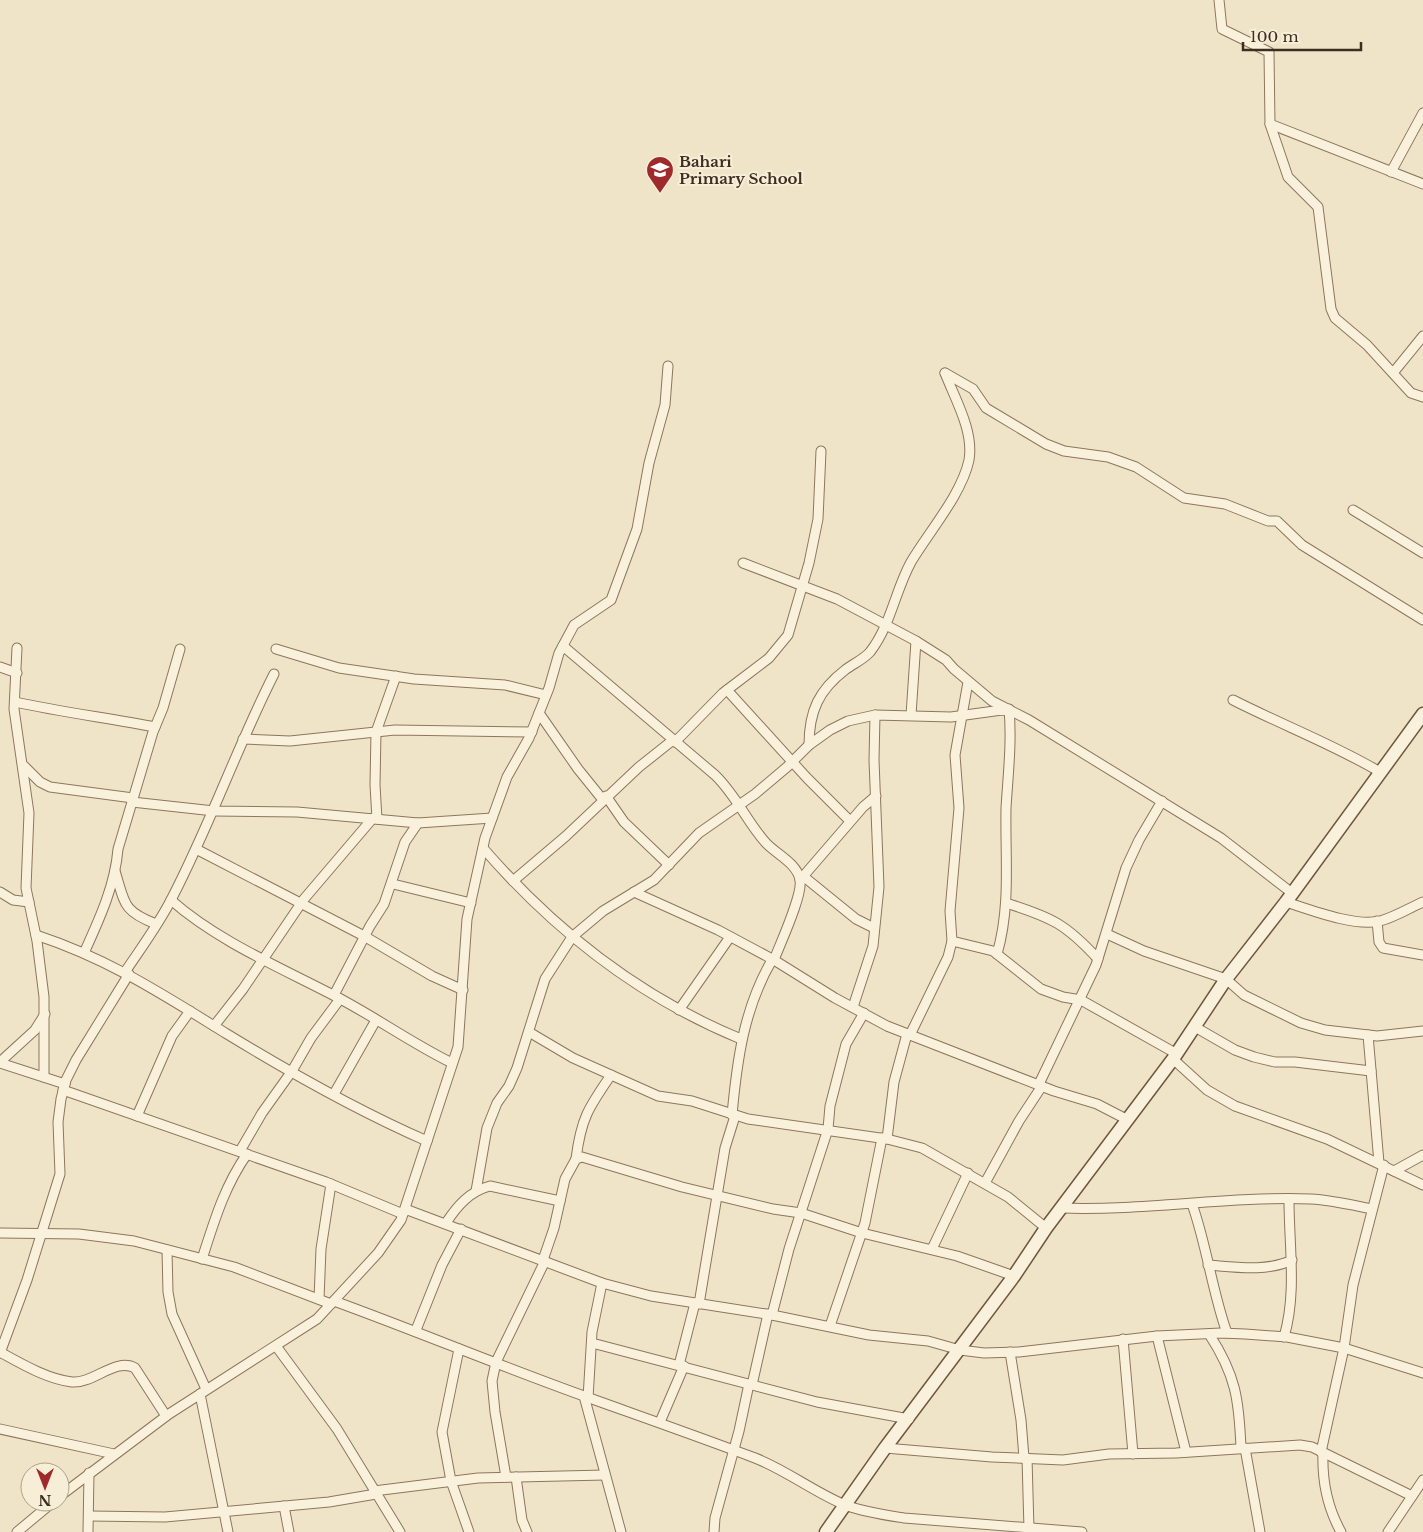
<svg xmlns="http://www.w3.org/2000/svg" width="1423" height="1532" font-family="'Libre Baskerville',serif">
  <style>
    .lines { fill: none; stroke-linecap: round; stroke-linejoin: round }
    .street-casing { stroke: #8d765c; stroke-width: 11 }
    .secondary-casing { stroke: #6f573f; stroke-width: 15 }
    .street { stroke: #faf1dc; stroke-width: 9 }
    .secondary { stroke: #faf1dc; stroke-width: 12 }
    .labels { text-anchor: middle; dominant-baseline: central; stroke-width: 4; stroke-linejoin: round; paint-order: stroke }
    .poi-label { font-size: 15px; font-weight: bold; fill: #3d2e20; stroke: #f7eed8; text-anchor: start }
  </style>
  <rect width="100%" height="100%" fill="#f0e4c8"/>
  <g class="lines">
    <defs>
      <g id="street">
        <path d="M1219 0 1222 29 1269 52 1270 124 1288 177 1318 207 1331 309 1335 318 1367 345 1411 393 1423 397"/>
        <path d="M1270 124 1423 184"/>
        <path d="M1391 172 1423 113"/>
        <path d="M945 373 973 389 986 408 1046 444 1064 451 1108 457 1136 467 1184 498 1225 504 1268 521H1277L1302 545 1423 620"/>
        <path d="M1393 373 1423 336"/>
        <path d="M1353 510 1423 553"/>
        <path d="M743 563 837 599 916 641 946 660 954 669 992 701 1029 720 1221 838 1292 893"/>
        <path d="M563 646 715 775C736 795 747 822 766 843 776 854 797 863 800 880 803 895 780 944 774 960"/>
        <path d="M17 648 14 709 29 813 26 888 37 941 44 997V1077"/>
        <path d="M276 649 339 668 414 679 505 685 546 695"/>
        <path d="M0 667 17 673"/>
        <path d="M727 690 807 778 850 821"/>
        <path d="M1233 700C1282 725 1333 744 1380 772"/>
        <path d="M15 702C61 712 108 718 155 727"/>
        <path d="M539 713 578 769 603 800"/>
        <path d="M911 715 916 641"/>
        <path d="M243 739 290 741 395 730 532 732"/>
        <path d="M675 742 723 693 769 658 788 635 809 563 818 519 821 451"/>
        <path d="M809 745C809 711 819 690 845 670 853 664 864 659 870 652 891 625 895 591 911 562 928 533 962 494 969 460 974 431 955 399 945 373"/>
        <path d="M24 766 40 782 50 787 133 798"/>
        <path d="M606 796 624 822 669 865"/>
        <path d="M132 802 214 811 297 812 418 823 492 818"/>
        <path d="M377 819 375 785 376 732 396 676"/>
        <path d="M483 848C554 930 641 998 741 1039"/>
        <path d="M196 849 364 936 432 976 463 990"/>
        <path d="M115 871C125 903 122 911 156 924"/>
        <path d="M803 876 856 919 874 928"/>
        <path d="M800 880 863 807 876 796"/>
        <path d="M513 881 566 836 639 767 673 740"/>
        <path d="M393 884 471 903"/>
        <path d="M0 892 13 900 29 902"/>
        <path d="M634 892 718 930 774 960 835 998 887 1026 1054 1091 1097 1104 1128 1120"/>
        <path d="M171 900C216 940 279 967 333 995 374 1016 411 1043 452 1063"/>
        <path d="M1286 902C1311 910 1355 927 1380 921 1395 917 1409 908 1423 902"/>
        <path d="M1006 903C1051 917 1066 924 1098 959"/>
        <path d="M1377 921 1379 942 1383 948 1423 955"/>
        <path d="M1107 934 1144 951 1226 979 1244 995 1301 1023 1325 1030 1377 1036 1423 1031"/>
        <path d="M36 935C109 959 162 994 227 1034 291 1073 358 1111 427 1141"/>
        <path d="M952 941 993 951 1041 989 1063 997 1081 1000 1177 1054"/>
        <path d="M84 953C99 920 115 886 118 849L153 732 163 708 180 649"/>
        <path d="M125 972C141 948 159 924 172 898 210 825 237 747 274 674"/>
        <path d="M334 995 370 926 384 904 405 842 418 823"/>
        <path d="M853 1007 873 946 879 887 874 760 875 715"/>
        <path d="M679 1010 730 937"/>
        <path d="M214 1026 243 989 304 899 373 818"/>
        <path d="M1195 1027 1235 1050 1254 1057 1275 1062H1295L1371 1071"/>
        <path d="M529 1032 573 1058 658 1096 692 1101 748 1119 887 1139 922 1148 1008 1197 1046 1228"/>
        <path d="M910 1035 948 957 952 941 950 911 959 808 955 755 968 682"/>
        <path d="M1368 1035 1379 1163"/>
        <path d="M1173 1059 1207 1090 1235 1106 1327 1139 1423 1185"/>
        <path d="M0 1062 35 1030 45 1014"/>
        <path d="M0 1063 65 1084"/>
        <path d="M1039 1084 1096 965 1126 868 1139 840 1162 801"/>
        <path d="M63 1090 326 1182 403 1214"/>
        <path d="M334 1094 376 1020"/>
        <path d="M732 1115C737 1060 744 1008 772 960"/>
        <path d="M137 1116 172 1036 190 1011"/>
        <path d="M887 1139 894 1082 907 1034"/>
        <path d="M240 1151 262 1113 292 1071 311 1038 340 999"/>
        <path d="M576 1159C581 1118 589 1107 611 1075"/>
        <path d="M1394 1171 1423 1155"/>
        <path d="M985 1183 1019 1121 1042 1086"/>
        <path d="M476 1191 487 1128 497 1103 509 1086 517 1068 545 979 572 937 603 911 654 880 699 833 755 794 787 767 809 745 830 730 848 721 875 715 951 717 1009 709C1012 742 1008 775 1006 808 1005 857 1011 906 997 954"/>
        <path d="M1192 1204C1207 1246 1212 1291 1227 1333"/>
        <path d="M1061 1208C1145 1211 1228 1196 1311 1199 1331 1200 1352 1205 1372 1209"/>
        <path d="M405 1209 602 1283 651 1296 772 1315 869 1335 928 1341 960 1350 984 1353 1019 1352 1157 1336 1221 1333 1245 1334 1287 1337 1344 1348 1423 1373"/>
        <path d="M446 1223C457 1206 470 1191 490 1186L560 1201"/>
        <path d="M0 1233 79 1234 134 1241 234 1267 331 1304"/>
        <path d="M932 1249 968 1173"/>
        <path d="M167 1250 168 1292 172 1314 206 1389"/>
        <path d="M202 1259C214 1222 224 1187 247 1154"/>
        <path d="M543 1260 554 1228 565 1179 576 1159 582 1157 682 1187 773 1209 801 1213 862 1233 957 1256 1014 1276"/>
        <path d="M1208 1265C1235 1267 1268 1272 1292 1260"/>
        <path d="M319 1299 321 1249 331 1184"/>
        <path d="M334 1301C422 1333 507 1369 595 1400 648 1419 702 1438 755 1458 786 1470 814 1492 845 1505 864 1512 885 1515 904 1518L1082 1532"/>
        <path d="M699 1304 725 1148 735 1116"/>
        <path d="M772 1315 789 1249 828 1129 830 1106 846 1044 864 1013"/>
        <path d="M830 1326 865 1223 882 1138"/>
        <path d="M416 1330 442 1265 461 1229"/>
        <path d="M1209 1334C1236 1375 1239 1400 1241 1448"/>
        <path d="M1157 1336 1186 1452"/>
        <path d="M1284 1337C1297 1293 1289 1246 1289 1200"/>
        <path d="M1123 1339 1133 1454"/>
        <path d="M592 1343 817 1402 909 1419"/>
        <path d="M276 1346 337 1429 400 1532"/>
        <path d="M459 1349 442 1432 451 1481 469 1532"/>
        <path d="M0 1352C22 1364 47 1379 72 1382 93 1384 116 1357 135 1368L166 1416"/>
        <path d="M1010 1352 1021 1420 1024 1458"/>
        <path d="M0 1353 27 1280 60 1174 58 1122 61 1099 66 1080 76 1060 129 974"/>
        <path d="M679 1365 695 1303"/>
        <path d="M752 1385 768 1314"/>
        <path d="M200 1394 228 1532"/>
        <path d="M584 1396 621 1532"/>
        <path d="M588 1398 592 1332 602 1283"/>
        <path d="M660 1422 684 1366"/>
        <path d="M0 1429 114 1454"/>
        <path d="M885 1448 992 1457 1063 1460 1109 1454 1176 1453 1300 1445 1312 1447 1412 1496"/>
        <path d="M1245 1448 1260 1532"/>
        <path d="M1321 1452 1344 1348 1353 1285 1384 1165"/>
        <path d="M1323 1453C1322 1482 1327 1507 1341 1532"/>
        <path d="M1027 1458 1029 1529"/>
        <path d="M506 1477 495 1412 492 1381 496 1362 545 1261"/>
        <path d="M516 1477 522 1520 527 1532"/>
        <path d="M374 1491 478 1478 605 1475"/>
        <path d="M60 1496 169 1414 317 1319 378 1253 401 1220 458 1047 467 919 485 838 507 777 529 738 549 688 559 653 574 625 611 600 637 529 649 463 665 405 668 366"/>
        <path d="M284 1506 289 1532"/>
        <path d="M89 1516 165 1517 329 1502 376 1494"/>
        <path d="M17 1532 53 1502"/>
        <path d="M88 1532 89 1473"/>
        <path d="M714 1532 715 1518 739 1431 749 1384"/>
        <path d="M1388 1532 1423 1480"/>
      </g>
      <path id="secondary" d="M826 1532 885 1448 1014 1276 1046 1228 1173 1059 1226 979 1286 902 1423 714"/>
    </defs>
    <!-- street casing -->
    <use href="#street" class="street-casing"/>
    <!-- secondary casing -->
    <use href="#secondary" class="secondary-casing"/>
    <!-- street -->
    <use href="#street" class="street"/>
    <!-- secondary -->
    <use href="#secondary" class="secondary"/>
  </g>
  <!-- icons -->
  <defs>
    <symbol id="school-pin" viewBox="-11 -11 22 30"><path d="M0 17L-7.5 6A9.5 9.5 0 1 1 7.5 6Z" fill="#9e2a2b" stroke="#f7eed8"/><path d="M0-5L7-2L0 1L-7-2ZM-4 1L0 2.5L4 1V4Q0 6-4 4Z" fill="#fff"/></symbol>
  </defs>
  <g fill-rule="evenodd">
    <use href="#school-pin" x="644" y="154" width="32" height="43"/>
  </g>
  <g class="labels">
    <!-- poi labels -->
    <g class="poi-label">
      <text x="679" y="161">Bahari<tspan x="679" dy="17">Primary School</tspan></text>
    </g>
  </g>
  <!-- north arrow -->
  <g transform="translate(45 1487) rotate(180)"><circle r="24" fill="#f7eed8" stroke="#ada18e"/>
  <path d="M0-4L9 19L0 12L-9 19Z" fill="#9e2a2b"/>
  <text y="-8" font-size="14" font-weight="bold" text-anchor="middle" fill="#3d2e20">N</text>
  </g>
  <!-- scale -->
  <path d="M1243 42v8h118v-8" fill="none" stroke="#3d2e20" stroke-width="2.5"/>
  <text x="1250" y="42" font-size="15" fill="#3d2e20" stroke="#f7eed8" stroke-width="4" paint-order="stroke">100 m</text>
</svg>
